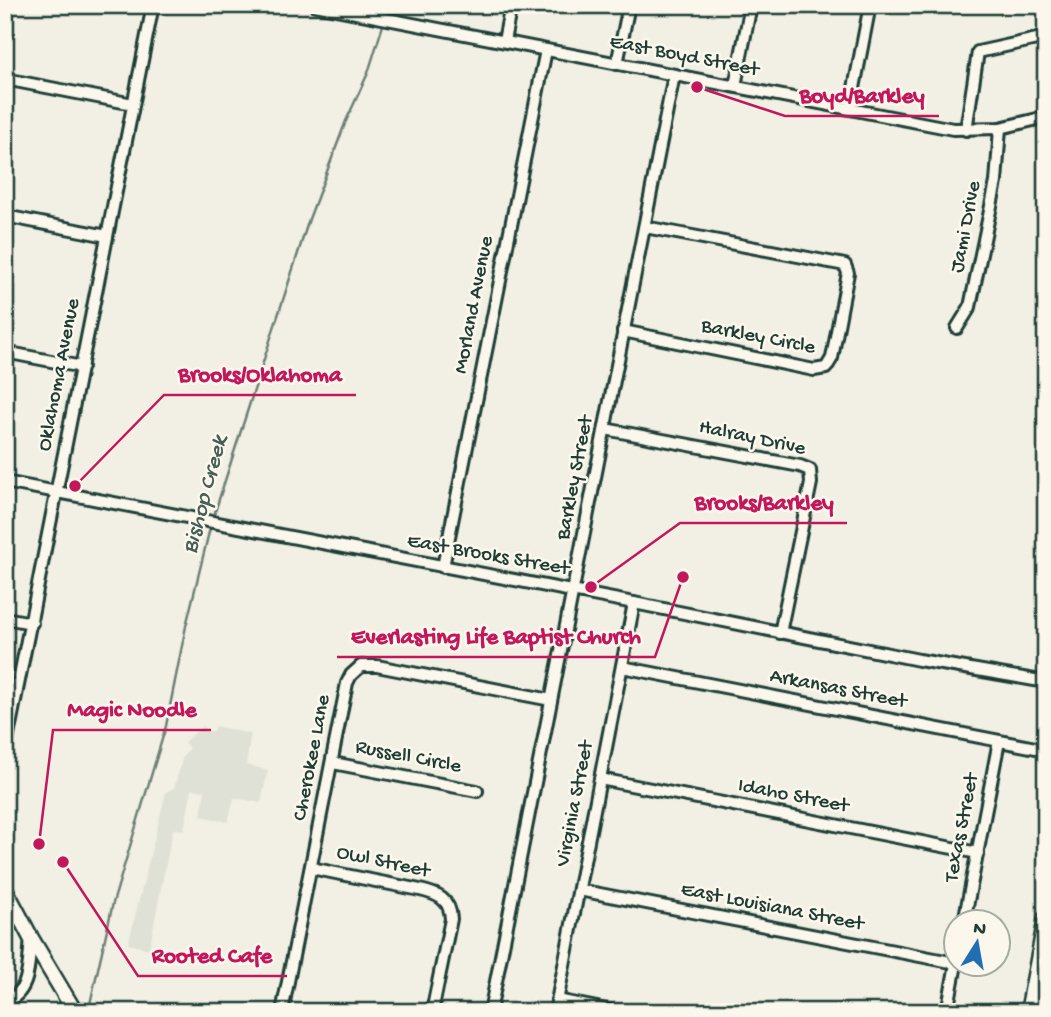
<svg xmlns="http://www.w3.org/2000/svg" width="1051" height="1017" font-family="'Gochi Hand',sans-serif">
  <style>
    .built { fill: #e0e1d6 }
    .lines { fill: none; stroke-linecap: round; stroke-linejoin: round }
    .stream { stroke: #6e7f75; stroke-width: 2.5 }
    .minor-casing { stroke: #1f3d34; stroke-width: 16 }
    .major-casing { stroke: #1f3d34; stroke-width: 19 }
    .minor { stroke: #fbf7ec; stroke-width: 10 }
    .major { stroke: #fbf7ec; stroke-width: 14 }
    .labels { text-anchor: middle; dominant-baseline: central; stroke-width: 5; stroke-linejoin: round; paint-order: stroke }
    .street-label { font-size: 21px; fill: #1f3d34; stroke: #fbf7ec }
    .water-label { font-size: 23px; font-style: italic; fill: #465e55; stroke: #fbf7ec }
    .leader { fill: none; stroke: #c2185b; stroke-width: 2.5 }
    .callout-dot { fill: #c2185b; stroke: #fbf7ec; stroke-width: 2.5 }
    .callout-label { font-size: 23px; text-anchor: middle; font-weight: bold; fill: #c2185b; stroke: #fbf7ec; stroke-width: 5; stroke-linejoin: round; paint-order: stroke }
  </style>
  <rect width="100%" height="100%" fill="#f2f0e5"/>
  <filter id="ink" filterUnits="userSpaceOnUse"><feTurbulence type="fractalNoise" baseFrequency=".0143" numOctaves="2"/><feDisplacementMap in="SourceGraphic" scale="14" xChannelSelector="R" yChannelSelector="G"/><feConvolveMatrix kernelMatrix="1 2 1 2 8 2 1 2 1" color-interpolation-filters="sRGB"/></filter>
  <g filter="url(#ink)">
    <!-- built -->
    <path class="built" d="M203 726 207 731H213L215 726 251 734 246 765 268 770 261 803 234 798 228 822 201 816 205 791 192 789 184 830 173 829 149 949 128 944 166 792 174 788 183 756 189 749 184 742Z"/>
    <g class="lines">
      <!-- stream -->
      <g class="stream">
        <path d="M385 16 387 5"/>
        <path d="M213 518 309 219 346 121 368 73 384 22"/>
        <path d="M90 1004 113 903 166 726 186 626 211 524"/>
      </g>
      <defs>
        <g id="minor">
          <path d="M315 5 953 129 1000 128 1046 117"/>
          <path d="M504 41 511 5"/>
          <path d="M617 64 629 5"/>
          <path d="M5 79 133 104"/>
          <path d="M735 86 751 5"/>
          <path d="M850 109 870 5"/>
          <path d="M966 130 978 52 1046 37"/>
          <path d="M5 216 107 236"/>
          <path d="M957 328 970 307 996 182 1000 128"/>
          <path d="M623 331 814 370 826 368 832 358 848 273 845 265 645 227"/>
          <path d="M5 352 82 367"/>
          <path d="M605 429 800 466 810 470 811 483 780 633"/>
          <path d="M5 482 634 603 919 660 1046 682"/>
          <path d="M443 567 546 50"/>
          <path d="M5 618 32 623"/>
          <path d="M622 667 1046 750"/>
          <path d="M5 751 153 5"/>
          <path d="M333 763 477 791"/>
          <path d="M600 779 978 853"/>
          <path d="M311 868 420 890C438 894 450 899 451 919L432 1012"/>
          <path d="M579 890 956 963"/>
          <path d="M964 922 999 741"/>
          <path d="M557 1000 617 1012"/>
          <path d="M5 1002C32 992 28 962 31 938"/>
          <path d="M282 1012 347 683 351 675 361 666H377L551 700"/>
          <path d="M490 1012 674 75"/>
          <path d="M555 1012 634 603"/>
          <path d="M947 1012 956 964"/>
        </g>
        <g id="major">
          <path d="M5 889 31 938 75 1012"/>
          <path d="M1028 1012 1046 918"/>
        </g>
      </defs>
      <!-- minor casing -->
      <use href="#minor" class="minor-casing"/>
      <!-- major casing -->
      <use href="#major" class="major-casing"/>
      <!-- minor -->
      <use href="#minor" class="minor"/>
      <!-- major -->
      <use href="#major" class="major"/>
    </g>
  </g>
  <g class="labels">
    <!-- street labels -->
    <g class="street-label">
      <text transform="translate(684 57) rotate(11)">East Boyd Street</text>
      <text transform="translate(967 227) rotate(-79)">Jami Drive</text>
      <text transform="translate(475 305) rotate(-79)">Morland Avenue</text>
      <text transform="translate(758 338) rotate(11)">Barkley Circle</text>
      <text transform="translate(60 375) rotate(-79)">Oklahoma Avenue</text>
      <text transform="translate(752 439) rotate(12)">Halray Drive</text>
      <text transform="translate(576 478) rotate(-79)">Barkley Street</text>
      <text transform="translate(488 556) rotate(10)">East Brooks Street</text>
      <text transform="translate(838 690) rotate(11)">Arkansas Street</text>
      <text transform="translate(313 758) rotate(-79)">Cherokee Lane</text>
      <text transform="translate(408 758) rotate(11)">Russell Circle</text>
      <text transform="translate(793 797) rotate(11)">Idaho Street</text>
      <text transform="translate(576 804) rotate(-79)">Virginia Street</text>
      <text transform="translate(963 828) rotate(-79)">Texas Street</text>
      <text transform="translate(383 863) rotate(12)">Owl Street</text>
      <text transform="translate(772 908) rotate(11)">East Louisiana Street</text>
    </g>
    <!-- water labels -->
    <g class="water-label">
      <text transform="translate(206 495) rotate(-75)">Bishop Creek</text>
    </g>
  </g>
  <!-- callouts -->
  <path class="leader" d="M697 87L785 116H939M75 486L164 395H356M591 587L680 523H847M683 577L655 657H337M39 844L53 730H211M63 862L138 976H287"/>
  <g class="callout-dot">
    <circle cx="697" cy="87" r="7"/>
    <circle cx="75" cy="486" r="7"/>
    <circle cx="591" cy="587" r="7"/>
    <circle cx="683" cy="577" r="7"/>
    <circle cx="39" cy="844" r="7"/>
    <circle cx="63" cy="862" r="7"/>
  </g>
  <g class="callout-label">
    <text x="862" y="102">Boyd/Barkley</text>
    <text x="260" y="381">Brooks/Oklahoma</text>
    <text x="764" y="509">Brooks/Barkley</text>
    <text x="496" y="643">Everlasting Life Baptist Church</text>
    <text x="132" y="716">Magic Noodle</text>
    <text x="212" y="962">Rooted Cafe</text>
  </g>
  <!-- margin -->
  <rect width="1051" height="1017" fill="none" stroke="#fbf7ec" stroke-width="28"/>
  <rect x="14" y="14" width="1023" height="989" fill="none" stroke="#1f3d34" stroke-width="2.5" filter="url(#ink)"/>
  <!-- north arrow -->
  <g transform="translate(977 943) rotate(11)"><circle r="33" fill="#fbf7ec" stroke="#a3ada2" stroke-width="2"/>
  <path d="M0-5L12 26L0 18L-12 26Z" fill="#1f6fb2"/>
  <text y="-10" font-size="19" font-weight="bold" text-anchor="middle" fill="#1f3d34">N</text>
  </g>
</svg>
